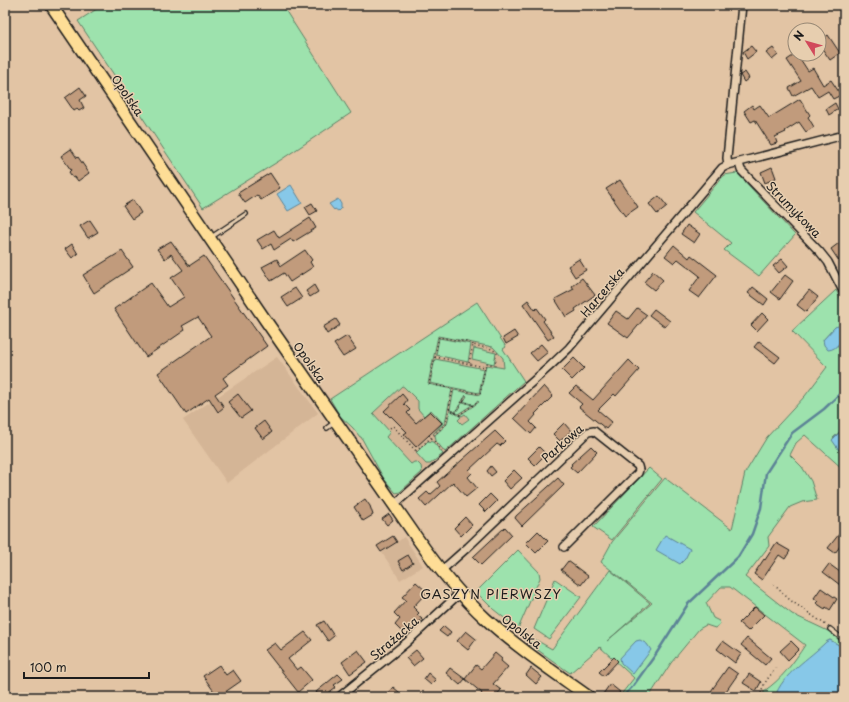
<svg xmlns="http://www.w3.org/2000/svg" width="849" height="702" font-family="'Playpen Sans',sans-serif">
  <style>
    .built { fill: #d4b596 }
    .green { fill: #9de2ad; stroke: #5c7f64 }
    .water { fill: #87c8e8; stroke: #5c8396 }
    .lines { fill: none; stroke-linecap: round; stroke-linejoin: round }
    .stream { stroke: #5c8396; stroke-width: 2.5 }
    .building { fill: #c19b7c; stroke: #1c1c1c }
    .lane-casing { stroke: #1c1c1c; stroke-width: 6 }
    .street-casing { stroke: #1c1c1c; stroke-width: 10 }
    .primary-casing { stroke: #1c1c1c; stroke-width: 14 }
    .path { stroke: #1c1c1c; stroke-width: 1.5; stroke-dasharray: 1 3; stroke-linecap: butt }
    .lane { stroke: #e7ceaf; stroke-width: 3.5 }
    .street { stroke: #e7ceaf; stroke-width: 7 }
    .primary { stroke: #fedd96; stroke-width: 11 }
    .labels { text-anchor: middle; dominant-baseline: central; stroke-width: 3; stroke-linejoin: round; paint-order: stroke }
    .street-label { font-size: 12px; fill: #1c1c1c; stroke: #e7ceaf }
    .neighbourhood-label { font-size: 13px; letter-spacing: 1px; fill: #1c1c1c; stroke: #e7ceaf }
  </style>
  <rect width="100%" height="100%" fill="#e2c4a4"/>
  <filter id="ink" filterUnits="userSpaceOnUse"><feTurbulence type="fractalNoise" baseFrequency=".025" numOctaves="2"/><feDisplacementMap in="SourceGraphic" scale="8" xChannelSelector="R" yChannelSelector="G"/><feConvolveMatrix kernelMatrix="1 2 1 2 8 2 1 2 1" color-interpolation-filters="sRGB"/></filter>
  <g filter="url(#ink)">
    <!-- built -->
    <g class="built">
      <path d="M474 304 524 381 400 492 351 422 342 413Z"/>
      <path d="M277 357 318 413 227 483 183 420Z"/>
      <path d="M404 537 423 566 400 580 382 553Z"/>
    </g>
    <!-- green -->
    <g class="green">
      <path d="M103 5H282L351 113 279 161 203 208 78 21Z"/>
      <path d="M737 173 795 235 759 276 724 250 731 243 693 212 724 175Z"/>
      <path d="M836 290 844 306V330L842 328 835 327 823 340 838 346 844 335V428L833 438 839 450 844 451V470L805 435 796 443 790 455 802 467 811 481 817 500 802 502 790 507 768 537 769 546 745 577 792 614 828 631 844 644V648L830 640 826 642 775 697H764V691C781 680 794 662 805 645L730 587H721L706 603 713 618 719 621 720 624 715 628 706 625 699 629 671 663 649 697H619L634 678 600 647 570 673 528 643 531 639H534L552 649 610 570 650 603 607 641 652 603 601 562 612 542 665 478 732 529 745 473 767 437 805 396 827 367 792 331Z"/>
      <path d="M477 302 506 347 503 349 524 381 445 452 436 441 435 435 447 424 450 410 461 417 458 420 462 424 469 419 465 414 462 416 460 415 479 402 478 401 473 405 464 401 467 396 466 395 455 412 450 409 454 390 480 395 486 365 504 368 503 358 493 347 438 336 428 384 452 389 445 423 433 434 443 423 431 410 424 416 418 409V401L404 387 402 386 373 413 390 432 386 437 411 464 414 462H417L421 466 422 472 400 492 396 493 384 479 361 437H360L353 428 340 416 330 399Z"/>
      <path d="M439 338 471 344 468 362 436 355Z"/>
      <path d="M474 348 496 353 494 364 472 359Z"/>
      <path d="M435 359 484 369 479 393 430 383Z"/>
      <path d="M463 402 472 405 458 414 456 412Z"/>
      <path d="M428 441 433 442 443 454 430 464H426L416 453Z"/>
      <path d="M649 468 662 479 612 540 593 527Z"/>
      <path d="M518 550 539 572 540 578 518 629 493 609 476 592Z"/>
      <path d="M555 579 581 597 549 639 534 629Z"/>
    </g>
    <!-- water -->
    <g class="water">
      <path d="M291 185 302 203 288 211 277 194Z"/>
      <path d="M338 199 341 204V208L338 211 335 209 334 210 329 204Z"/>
      <path d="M838 326 844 330C844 338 837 350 828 350L824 345 823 340 835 327Z"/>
      <path d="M844 428V451L839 450 832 440Z"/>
      <path d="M665 535 690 549 685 559 680 564 656 550Z"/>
      <path d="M640 640 647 644 651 650 633 674 621 663 620 658 636 641Z"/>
      <path d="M830 640 844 648V687L834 697H775C782 674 810 658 826 642Z"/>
    </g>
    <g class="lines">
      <!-- stream -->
      <path class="stream" d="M623 697 633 686 656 654 688 604 738 557 752 534 761 508 766 473 792 433 824 409 844 390"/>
    </g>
    <!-- building -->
    <g class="building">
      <path d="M828 35 840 53 830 60 819 44V42Z"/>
      <path d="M751 46 756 52 747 59 743 52Z"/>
      <path d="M773 48 778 55 772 60 766 53Z"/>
      <path d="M796 54H797L808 71 813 68 823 85 831 80 841 95 833 99 828 91 818 97 811 86 793 96 789 88 801 81 787 60Z"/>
      <path d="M745 72 749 78 744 82 740 75Z"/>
      <path d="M80 87 86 96 80 100 84 108 79 111 77 109 74 111 65 98Z"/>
      <path d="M800 99 810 115 808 117 814 127 806 132 799 122 785 131 786 132 775 137 777 143 771 145 755 120 751 122 744 111 752 105 754 109 760 105 769 118Z"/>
      <path d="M835 103 838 109 829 115 826 109Z"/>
      <path d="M71 149 77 158 78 157 89 173 78 181 75 177 73 178 69 172 71 170 61 156Z"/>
      <path d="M772 167 776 178 765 183 761 172Z"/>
      <path d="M270 173 280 188 261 200 257 195 245 203 238 193Z"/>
      <path d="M620 180 638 207 625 216 606 189Z"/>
      <path d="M659 196 667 206 657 214 649 204Z"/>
      <path d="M133 200 141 213 132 219 123 206Z"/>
      <path d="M312 203 317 211 310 215 305 207Z"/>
      <path d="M310 218 316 228 293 242 291 239 274 250 271 244 263 249 257 240 274 230 279 238Z"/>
      <path d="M90 220 98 232 88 238 80 226Z"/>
      <path d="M687 225 700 234 694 243 681 234Z"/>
      <path d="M171 241 189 266 204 256 267 346 223 378 228 385 215 394 224 407 218 412 209 398 186 414 158 373 211 336 198 317 182 326 185 330 146 357 114 309 151 283 168 307 184 297 171 278 183 270 171 254 165 259 157 249Z"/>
      <path d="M839 243 844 251V258L839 261 831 249Z"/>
      <path d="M72 244 78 254 72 258 65 249Z"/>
      <path d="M674 245 689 258 691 255 717 275 699 298 689 291 700 276 678 259 674 263 665 256Z"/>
      <path d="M305 250 312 260 310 262 313 267 290 282 284 273 271 281 262 267 277 259 281 266Z"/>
      <path d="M122 251 133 267 94 293 83 275Z"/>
      <path d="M579 259 586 270 575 277 568 266Z"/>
      <path d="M782 259 788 266 779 273 773 266Z"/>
      <path d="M653 271 663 280 654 290 644 282Z"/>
      <path d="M785 275 793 281 780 299 771 292Z"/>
      <path d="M582 278 595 295 575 309 576 311 566 317 555 299 574 289 572 286Z"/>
      <path d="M314 285 318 292 310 297 306 291Z"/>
      <path d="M753 287 768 299 764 305 748 293Z"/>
      <path d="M295 288 302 298 288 307 281 297Z"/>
      <path d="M809 290 818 297 806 312 797 305Z"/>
      <path d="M528 300 535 310 537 308 545 319 543 321 554 336 548 340 523 304Z"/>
      <path d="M637 308 647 315 628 338 607 323 616 311 628 319Z"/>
      <path d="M654 309 670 321 665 327 649 315Z"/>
      <path d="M762 313 768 319 757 331 751 325Z"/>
      <path d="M336 319 340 325 327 334 323 327Z"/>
      <path d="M514 331 518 337 506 344 503 338Z"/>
      <path d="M347 336 356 349 343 357 334 344Z"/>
      <path d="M759 341 780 357 775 363 754 347Z"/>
      <path d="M541 344 548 352 537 361 530 353Z"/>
      <path d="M574 358 584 368 572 380 562 370Z"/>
      <path d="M629 360 639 370 616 396 614 394 598 410 612 422 606 429 579 407 582 404 569 393 576 386 593 400Z"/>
      <path d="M544 386 553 396 535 414 536 415 530 422 536 428 531 434 514 418Z"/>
      <path d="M238 394 251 411 241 418 228 402Z"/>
      <path d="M402 394 407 400 404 404 410 410 407 413 416 423 430 411 442 423 416 447 404 434 407 432 391 416 390 417 384 411Z"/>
      <path d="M264 421 272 432 263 439 255 428Z"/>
      <path d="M564 423 571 431 560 441 553 434Z"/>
      <path d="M495 431 505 441 500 446 497 444 469 470 472 473 468 477 477 488 466 497 453 482 426 507 419 499 427 492 430 495 440 486 437 482Z"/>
      <path d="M591 446 597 452 577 473 570 467 572 465 571 464Z"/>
      <path d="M539 447 546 454 535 465 528 458Z"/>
      <path d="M491 466 496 472 491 476 487 471Z"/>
      <path d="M514 470 522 478 510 489 503 481Z"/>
      <path d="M558 478 564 485 522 526 515 518 516 516Z"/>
      <path d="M490 494 497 501 486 512 479 505Z"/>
      <path d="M365 499 370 506 373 515 363 521 354 507Z"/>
      <path d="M389 514 393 520 387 525 382 519Z"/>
      <path d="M465 517 472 525 461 536 454 528Z"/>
      <path d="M505 527 512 535 481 565 473 557Z"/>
      <path d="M844 528V541L835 553 828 548Z"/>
      <path d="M538 531 548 541 536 553 526 543Z"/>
      <path d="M393 536 397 542 381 552 377 546Z"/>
      <path d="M776 543 790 551 785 559 779 555 762 580 754 574 764 559 765 560Z"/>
      <path d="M408 555 413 563 403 570 398 561Z"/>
      <path d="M568 561 588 576 581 585 561 570Z"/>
      <path d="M829 564 844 575V588L823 572Z"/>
      <path d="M416 582 427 592 413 607 419 613 417 615 422 619 412 630 408 626 402 632 395 625 400 619 394 613 406 600 402 597Z"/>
      <path d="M821 588 837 599 830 610 826 607 825 609 816 603 818 601 814 598Z"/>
      <path d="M755 607 764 615 748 631 739 623Z"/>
      <path d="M324 621 334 636 328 641 317 625Z"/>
      <path d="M444 626 451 632 447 637 439 631Z"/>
      <path d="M466 631 476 639 468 650 457 641Z"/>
      <path d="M305 632 312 640 288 659 297 670 301 667 312 680 298 692 265 650 275 643 281 650Z"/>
      <path d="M747 638 771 658 765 665 741 645Z"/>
      <path d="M723 641 741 654 735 663 717 649Z"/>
      <path d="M791 641 799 649 788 660 780 651Z"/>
      <path d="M358 650 367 662 350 674 342 662Z"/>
      <path d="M416 650 423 658 413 666 406 658Z"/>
      <path d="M495 653 502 659 501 661 508 667 493 684 501 690 495 697H479L482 693 465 679 460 685 446 673 450 668 465 679 476 665 481 669Z"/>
      <path d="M614 657 618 661 604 676 599 672Z"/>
      <path d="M219 665 226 675 233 670 241 681 218 697 203 676Z"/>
      <path d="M728 667 738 674 722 697H719L711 691Z"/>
      <path d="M531 668 542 677 536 684 526 675Z"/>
      <path d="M428 673 436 680 431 685 424 679Z"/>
      <path d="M338 674 343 679 334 685 336 687 323 697H320L316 692Z"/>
      <path d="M749 674 761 682 756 691 743 683Z"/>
      <path d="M610 684 620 692 616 697H607L603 694Z"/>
      <path d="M393 687 405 697H384Z"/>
    </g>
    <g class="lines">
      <defs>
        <g id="lane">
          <path d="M210 238 246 214"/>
          <path d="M327 428 335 422"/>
          <path d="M830 629 844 640"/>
        </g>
        <g id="street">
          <path d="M739 163 741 170 820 252 828 262 844 293"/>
          <path d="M728 165 727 158 742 5"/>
          <path d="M394 505 549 367 569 348 722 168 728 165 844 135"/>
          <path d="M441 571 468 547 588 432 594 431 638 466 639 470 638 473 564 547"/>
          <path d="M339 697 406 643 460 593"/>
        </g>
        <path id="primary" d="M51 5 266 321 417 538C438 568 460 595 486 619 518 648 554 672 589 697"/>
      </defs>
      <!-- lane casing -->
      <use href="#lane" class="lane-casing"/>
      <!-- street casing -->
      <use href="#street" class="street-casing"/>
      <!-- primary casing -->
      <use href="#primary" class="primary-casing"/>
      <!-- path -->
      <g class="path">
        <path d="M435 357 485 367"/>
        <path d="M469 363 473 345 492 349 497 353 495 365 486 363 480 394 429 384 439 337 472 343 473 345"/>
        <path d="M463 401 474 405"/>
        <path d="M449 409 461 416"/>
        <path d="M455 413 466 396"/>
        <path d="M459 415 478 402"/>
        <path d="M390 428 393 426 416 451"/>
        <path d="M429 435 442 451"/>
        <path d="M413 454 446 424 453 389"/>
        <path d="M771 582 790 600 826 625"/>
        <path d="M761 697C760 686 771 675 777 666"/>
      </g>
      <!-- lane -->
      <use href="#lane" class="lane"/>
      <!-- street -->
      <use href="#street" class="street"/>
      <!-- primary -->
      <use href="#primary" class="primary"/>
    </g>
  </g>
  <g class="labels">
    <!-- street labels -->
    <g class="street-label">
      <text transform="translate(128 95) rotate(56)">Opolska</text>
      <text transform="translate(794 209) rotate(46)">Strumykowa</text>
      <text transform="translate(602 292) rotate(-50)">Harcerska</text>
      <text transform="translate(310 362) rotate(55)">Opolska</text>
      <text transform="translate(562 443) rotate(-41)">Parkowa</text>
      <text transform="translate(522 631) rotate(38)">Opolska</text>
      <text transform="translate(394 638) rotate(-41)">Strażacka</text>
    </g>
    <!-- neighbourhood labels -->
    <g class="neighbourhood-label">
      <text x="491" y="593">GASZYN PIERWSZY</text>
    </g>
  </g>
  <!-- margin -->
  <rect width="849" height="702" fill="none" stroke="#e7ceaf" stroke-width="20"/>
  <rect x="10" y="10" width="829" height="682" fill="none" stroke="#1c1c1c" stroke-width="1.5" filter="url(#ink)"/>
  <!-- north arrow -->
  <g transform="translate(807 42) rotate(307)"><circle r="19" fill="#e7ceaf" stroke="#968774"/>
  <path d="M0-3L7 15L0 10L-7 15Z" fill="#d1495b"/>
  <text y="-6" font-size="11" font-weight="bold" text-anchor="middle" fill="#1c1c1c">N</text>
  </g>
  <!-- scale -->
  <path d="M24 672v6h125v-6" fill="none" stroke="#1c1c1c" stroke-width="2"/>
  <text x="30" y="672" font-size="12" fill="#1c1c1c" stroke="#e7ceaf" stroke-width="3" paint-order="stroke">100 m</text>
</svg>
